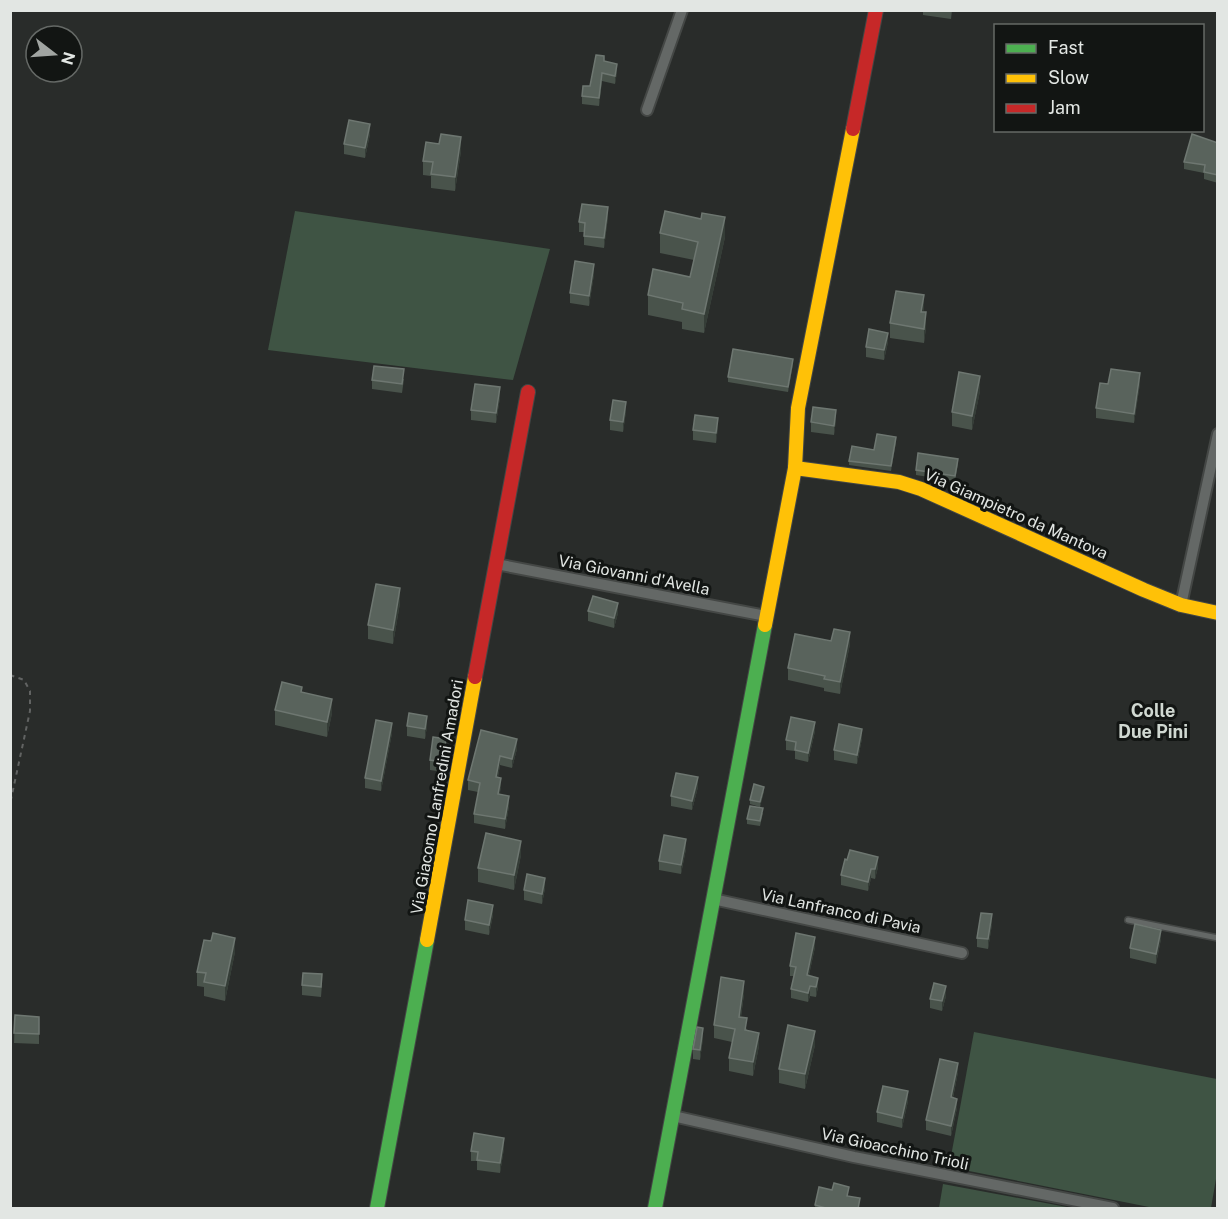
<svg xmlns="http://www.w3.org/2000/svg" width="1228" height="1219" font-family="'Public Sans',sans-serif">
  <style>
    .green { fill: #3f5444 }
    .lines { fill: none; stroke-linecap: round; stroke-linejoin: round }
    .lane-casing { stroke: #444745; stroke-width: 8 }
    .street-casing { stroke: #444745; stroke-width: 14 }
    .fast-casing { stroke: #444745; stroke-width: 16 }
    .slow-casing { stroke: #444745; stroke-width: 16 }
    .jam-casing { stroke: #444745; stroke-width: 16 }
    .path { stroke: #616362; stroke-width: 2; stroke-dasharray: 4.5 4.5; stroke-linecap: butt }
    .lane { stroke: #646866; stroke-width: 5 }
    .street { stroke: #646866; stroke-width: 10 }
    .fast { stroke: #4caf50; stroke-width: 14 }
    .slow { stroke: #ffc107; stroke-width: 14 }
    .jam { stroke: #c62828; stroke-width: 14 }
    .wall { fill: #49534b }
    .shaded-wall { fill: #353d37 }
    .building { fill: #59635c; stroke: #6e7771; stroke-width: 1.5 }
    .labels { text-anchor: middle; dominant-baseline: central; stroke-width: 6; stroke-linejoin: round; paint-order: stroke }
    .street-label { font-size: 16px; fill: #e2e6e3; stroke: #121513 }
    .neighbourhood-label { font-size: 18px; font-weight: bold; fill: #d0d8d1; stroke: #121513 }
  </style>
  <rect width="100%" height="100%" fill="#292c2a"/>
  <!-- green -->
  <g class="green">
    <path d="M295 211 550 249 513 380 268 350Z"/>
    <path d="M974 1032 1217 1079V1173L1211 1208H1154L949 1167Z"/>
    <path d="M943 1184 1072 1208H939Z"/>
  </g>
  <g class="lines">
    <defs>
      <path id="lane" d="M1128 920 1218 938"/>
      <g id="street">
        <path d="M647 110 682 10"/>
        <path d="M496 564 766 616"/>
        <path d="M1181 605 1218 434"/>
        <path d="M713 899 962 953"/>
        <path d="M673 1116 854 1157 1113 1208"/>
      </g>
      <g id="fast">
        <path d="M377 1208 427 940"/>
        <path d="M655 1208 765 625"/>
      </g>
      <g id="slow">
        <path d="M795 468 899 482 921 489 1144 590 1181 605 1218 613"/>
        <path d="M765 625 795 468 798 408 853 129"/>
        <path d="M427 940 475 677"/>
      </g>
      <g id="jam">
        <path d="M853 129 876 10"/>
        <path d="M475 677 528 392"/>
      </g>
    </defs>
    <!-- lane casing -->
    <use href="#lane" class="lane-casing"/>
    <!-- street casing -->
    <use href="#street" class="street-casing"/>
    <!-- fast casing -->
    <use href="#fast" class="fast-casing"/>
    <!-- slow casing -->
    <use href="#slow" class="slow-casing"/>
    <!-- jam casing -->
    <use href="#jam" class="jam-casing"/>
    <!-- path -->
    <path class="path" d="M10 675 24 680 30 691V711L10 804"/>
    <!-- lane -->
    <use href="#lane" class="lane"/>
    <!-- street -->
    <use href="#street" class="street"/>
    <!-- fast -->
    <use href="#fast" class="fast"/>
    <!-- slow -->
    <use href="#slow" class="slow"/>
    <!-- jam -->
    <use href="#jam" class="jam"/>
  </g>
  <!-- wall -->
  <g class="wall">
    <path d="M923 10H952L951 19 923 15Z"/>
    <path d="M604 62 617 72 615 84 602 81 599 106 582 104V96L590 86Z"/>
    <path d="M370 134 365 158 344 154V144Z"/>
    <path d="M1218 143V183L1204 179V173L1184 169V162Z"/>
    <path d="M461 151 455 191 431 188V176L423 175V161Z"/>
    <path d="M608 217 604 248 584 245V232H579V222Z"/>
    <path d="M660 233 725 237 704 333 682 329V322L648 315V295L690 277 694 260 660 253Z"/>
    <path d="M594 274 589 306 570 303V293Z"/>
    <path d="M923 312 926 327 924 343 890 338V323Z"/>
    <path d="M888 342 884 360 866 357V347Z"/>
    <path d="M793 364 788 392 728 382V377Z"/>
    <path d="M404 379 402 393 372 389V380Z"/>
    <path d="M1140 383 1134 423 1096 418V408L1108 384Z"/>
    <path d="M980 391 972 430 952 426V412Z"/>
    <path d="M500 397 496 423 471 420V410Z"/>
    <path d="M626 411 623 432 610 430V420Z"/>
    <path d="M836 420 834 435 811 432V422Z"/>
    <path d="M718 427 716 443 693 440V430Z"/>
    <path d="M896 442 891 471 849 465V461Z"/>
    <path d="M958 464 955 481 916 475V470Z"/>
    <path d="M400 603 393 644 368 639V625Z"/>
    <path d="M588 611 618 613 614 628 588 621Z"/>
    <path d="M831 641 850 644 840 694 824 691V688L788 680V668Z"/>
    <path d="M275 710 332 713 327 737 275 725Z"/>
    <path d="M407 726H427L425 739 407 736Z"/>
    <path d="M815 731 808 762 795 759V751L786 750V740Z"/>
    <path d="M392 733 381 791 365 788V778Z"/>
    <path d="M862 738 857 764 834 760V750Z"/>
    <path d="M517 739V749L512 768 500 765 498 777 501 788 499 794 509 806 505 829 474 823V814L478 792 468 790V780Z"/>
    <path d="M446 748 443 772 430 770V760Z"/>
    <path d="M698 787 692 810 671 806V796Z"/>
    <path d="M764 791 760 807 750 804V800Z"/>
    <path d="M763 813 760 826 747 824V819Z"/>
    <path d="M686 849 681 874 659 870V861Z"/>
    <path d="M521 855 514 890 478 882V868Z"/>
    <path d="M847 860 878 867 875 879 871 878 868 891 841 885V875Z"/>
    <path d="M545 888 542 904 524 900V890Z"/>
    <path d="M493 915 489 935 465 930V920Z"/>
    <path d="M992 924 988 949 977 947V938Z"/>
    <path d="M1161 939 1156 964 1130 958V948Z"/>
    <path d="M211 941 235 952 225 1001 204 996V987L197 986V972Z"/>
    <path d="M815 947 809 975 818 987 816 997 810 996 808 1002 791 998V989L794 976H790V966Z"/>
    <path d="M322 984 321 997 302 995V985Z"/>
    <path d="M744 994 741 1017 747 1030 759 1046 753 1076 729 1071V1058L732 1042 714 1038V1025Z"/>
    <path d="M946 996 942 1011 930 1008V999Z"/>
    <path d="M15 1015 39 1017V1044L14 1043Z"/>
    <path d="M703 1038 700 1060 693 1059V1049Z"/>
    <path d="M815 1045 805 1089 779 1083V1069Z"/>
    <path d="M958 1072 953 1098 957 1108 951 1136 926 1130V1120Z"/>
    <path d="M908 1101 902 1128 877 1122V1112Z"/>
    <path d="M504 1148 500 1173 477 1170V1161H471V1151Z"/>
    <path d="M849 1196 860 1209H815V1205Z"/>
  </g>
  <!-- shaded-wall -->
  <g class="shaded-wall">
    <path d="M617 64V72L615 84V76Z"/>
    <path d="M602 73V81L599 106V98Z"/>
    <path d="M370 124V134L365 158V148Z"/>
    <path d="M461 137V151L455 191V177Z"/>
    <path d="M608 207V217L604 248V238Z"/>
    <path d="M725 217V237L704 333V314Z"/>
    <path d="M594 264V274L589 306V296Z"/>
    <path d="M924 295V310L921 326V312Z"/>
    <path d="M926 312V327L924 343V329Z"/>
    <path d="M888 333V342L884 360V350Z"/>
    <path d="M793 359V364L788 392V387Z"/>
    <path d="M1140 373V383L1134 423V414Z"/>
    <path d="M980 376V391L972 430V416Z"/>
    <path d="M500 387V397L496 423V413Z"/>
    <path d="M626 402V411L623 432V422Z"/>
    <path d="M836 410V420L834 435V426Z"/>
    <path d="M718 418V427L716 443V433Z"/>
    <path d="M896 437V442L891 471V466Z"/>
    <path d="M400 588V603L393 644V630Z"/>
    <path d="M618 603V613L614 628V618Z"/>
    <path d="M850 632V644L840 694V682Z"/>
    <path d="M332 699V713L327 737V722Z"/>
    <path d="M427 716V726L425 739V729Z"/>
    <path d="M815 722V731L808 762V753Z"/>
    <path d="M392 723V733L381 791V781Z"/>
    <path d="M862 729V738L857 764V755Z"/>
    <path d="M446 739V748L443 772V762Z"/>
    <path d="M517 739V749L512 768V759Z"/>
    <path d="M500 756V765L496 787V777Z"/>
    <path d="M698 777V787L692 810V801Z"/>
    <path d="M501 778V788L498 804V794Z"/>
    <path d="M764 787V791L760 807V802Z"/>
    <path d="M509 796V806L505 829V819Z"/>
    <path d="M686 839V849L681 874V865Z"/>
    <path d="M521 841V855L514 890V875Z"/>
    <path d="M878 857V867L875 879V869Z"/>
    <path d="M871 869V878L868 891V882Z"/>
    <path d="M545 878V888L542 904V894Z"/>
    <path d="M493 905V915L489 935V925Z"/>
    <path d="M992 914V924L988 949V939Z"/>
    <path d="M1161 930V939L1156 964V954Z"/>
    <path d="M815 937V947L807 985V975Z"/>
    <path d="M235 938V952L225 1001V986Z"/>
    <path d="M818 978V987L816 997V987Z"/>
    <path d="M744 981V994L739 1030V1017Z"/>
    <path d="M810 986V996L808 1002V993Z"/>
    <path d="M946 986V996L942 1011V1001Z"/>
    <path d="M703 1028V1038L700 1060V1050Z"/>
    <path d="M815 1031V1045L805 1089V1074Z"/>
    <path d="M759 1033V1046L753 1076V1062Z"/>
    <path d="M958 1063V1072L951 1107V1097Z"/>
    <path d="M908 1091V1101L902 1128V1118Z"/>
    <path d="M957 1099V1108L951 1136V1126Z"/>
    <path d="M504 1138V1148L500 1173V1163Z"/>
  </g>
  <!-- building -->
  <g class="building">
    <path d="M596 55 604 56V61L617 64 615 76 602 73 599 98 582 96 583 86H590Z"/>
    <path d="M349 120 370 124 365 148 344 144Z"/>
    <path d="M441 134 461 137 455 177 431 174 433 162 423 161 426 142 439 144Z"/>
    <path d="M1192 134 1218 143V175L1204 172 1205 165 1184 162Z"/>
    <path d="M582 204 608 207 604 238 584 236 585 223 579 222Z"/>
    <path d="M665 211 701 219 702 213 725 217 704 314 682 309 683 303 648 295 653 269 690 277 698 242 660 233Z"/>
    <path d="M575 261 594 264 589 296 570 293Z"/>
    <path d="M896 291 924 295 921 312H926L924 329 890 323Z"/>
    <path d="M869 329 888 333 884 350 866 347Z"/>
    <path d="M733 349 793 359 788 387 728 377Z"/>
    <path d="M374 366 404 369 402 384 372 380Z"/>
    <path d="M1111 369 1140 373 1134 414 1096 408 1100 383 1108 384Z"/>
    <path d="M959 372 980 376 972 416 952 412Z"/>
    <path d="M475 384 500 387 496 413 471 410Z"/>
    <path d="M613 400 626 402 623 422 610 420Z"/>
    <path d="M813 407 836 410 834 426 811 422Z"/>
    <path d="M695 415 718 418 716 433 693 430Z"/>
    <path d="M877 434 896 437 891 466 849 461 852 446 874 450Z"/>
    <path d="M918 453 958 459 955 476 916 470Z"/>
    <path d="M376 584 400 588 393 630 368 625Z"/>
    <path d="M593 596 618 603 614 618 588 611Z"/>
    <path d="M834 629 850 632 840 682 824 679 825 676 788 668 795 634 831 641Z"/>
    <path d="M282 682 302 687 301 692 332 699 327 722 275 710Z"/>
    <path d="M409 713 427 716 425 729 407 726Z"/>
    <path d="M791 717 815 722 808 753 795 750 796 742 786 740Z"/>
    <path d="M376 720 392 723 381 781 365 778Z"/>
    <path d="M839 724 862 729 857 755 834 750Z"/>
    <path d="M481 730 517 739 512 759 500 756 496 777 501 778 498 794 509 796 505 819 474 814 480 783 468 780Z"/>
    <path d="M433 737 446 739 443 762 430 760Z"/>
    <path d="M676 773 698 777 692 801 671 796Z"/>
    <path d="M754 784 764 787 760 802 750 800Z"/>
    <path d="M750 806 763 808 760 821 747 819Z"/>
    <path d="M486 833 521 841 514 875 478 868Z"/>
    <path d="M664 835 686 839 681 865 659 861Z"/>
    <path d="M850 850 878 857 875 869H871L868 882 841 875 845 859 847 860Z"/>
    <path d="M527 874 545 878 542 894 524 890Z"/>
    <path d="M468 900 493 905 489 925 465 920Z"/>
    <path d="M981 913 992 914 988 939 977 938Z"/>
    <path d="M1135 924 1161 930 1156 954 1130 948Z"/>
    <path d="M213 933 235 938 225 986 204 982 206 973 197 972 204 940 211 941Z"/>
    <path d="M796 933 815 937 807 975 818 978 816 987 810 986 808 993 791 989 796 967 790 966Z"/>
    <path d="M303 973 322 974 321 987 302 985Z"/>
    <path d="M721 977 744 981 739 1017 747 1018 745 1030 759 1033 753 1062 729 1058 735 1029 714 1025Z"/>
    <path d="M934 983 946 986 942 1001 930 999Z"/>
    <path d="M15 1015 39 1017V1034L14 1033Z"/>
    <path d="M788 1025 815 1031 805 1074 779 1069Z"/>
    <path d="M697 1027 703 1028 700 1050 693 1049Z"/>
    <path d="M940 1059 958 1063 951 1097 957 1099 951 1126 926 1120Z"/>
    <path d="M883 1086 908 1091 902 1118 877 1112Z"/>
    <path d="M474 1133 504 1138 500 1163 477 1160 478 1152 471 1151Z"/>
    <path d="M834 1183 849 1187 847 1196 860 1198 858 1209H829L815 1205 819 1187 832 1190Z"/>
  </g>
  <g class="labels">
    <!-- street labels -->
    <g class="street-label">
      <text transform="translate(1016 514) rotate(24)">Via Giampietro da Mantova</text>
      <text transform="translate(634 575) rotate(11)">Via Giovanni d'Avella</text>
      <text transform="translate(437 797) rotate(-80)">Via Giacomo Lanfredini Amadori</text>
      <text transform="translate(841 911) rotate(12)">Via Lanfranco di Pavia</text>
      <text transform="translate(895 1149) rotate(12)">Via Gioacchino Trioli</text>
    </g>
    <!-- neighbourhood labels -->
    <g class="neighbourhood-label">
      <text x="1153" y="710">Colle<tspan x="1153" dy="21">Due Pini</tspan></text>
    </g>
  </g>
  <!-- border -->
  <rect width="1228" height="1219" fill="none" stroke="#e2e6e3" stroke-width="24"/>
  <!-- legend -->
  <rect x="994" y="24" width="210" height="108" fill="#121513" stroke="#656966" stroke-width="1.5"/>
  <rect x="1006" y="44" width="30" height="9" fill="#4caf50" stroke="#656966" stroke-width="1.5"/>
  <text x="1048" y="54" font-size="18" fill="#e2e6e3">Fast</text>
  <rect x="1006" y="74" width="30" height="9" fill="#ffc107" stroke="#656966" stroke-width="1.5"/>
  <text x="1048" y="84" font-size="18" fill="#e2e6e3">Slow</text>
  <rect x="1006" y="104" width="30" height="9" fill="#c62828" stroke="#656966" stroke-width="1.5"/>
  <text x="1048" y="114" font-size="18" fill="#e2e6e3">Jam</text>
  <!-- north arrow -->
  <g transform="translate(54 54) rotate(107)"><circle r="28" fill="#121513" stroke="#656966" stroke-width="1.5"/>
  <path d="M0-4.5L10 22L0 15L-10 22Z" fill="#a1a5a2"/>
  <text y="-9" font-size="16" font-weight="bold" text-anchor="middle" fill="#e2e6e3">N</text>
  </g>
</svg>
